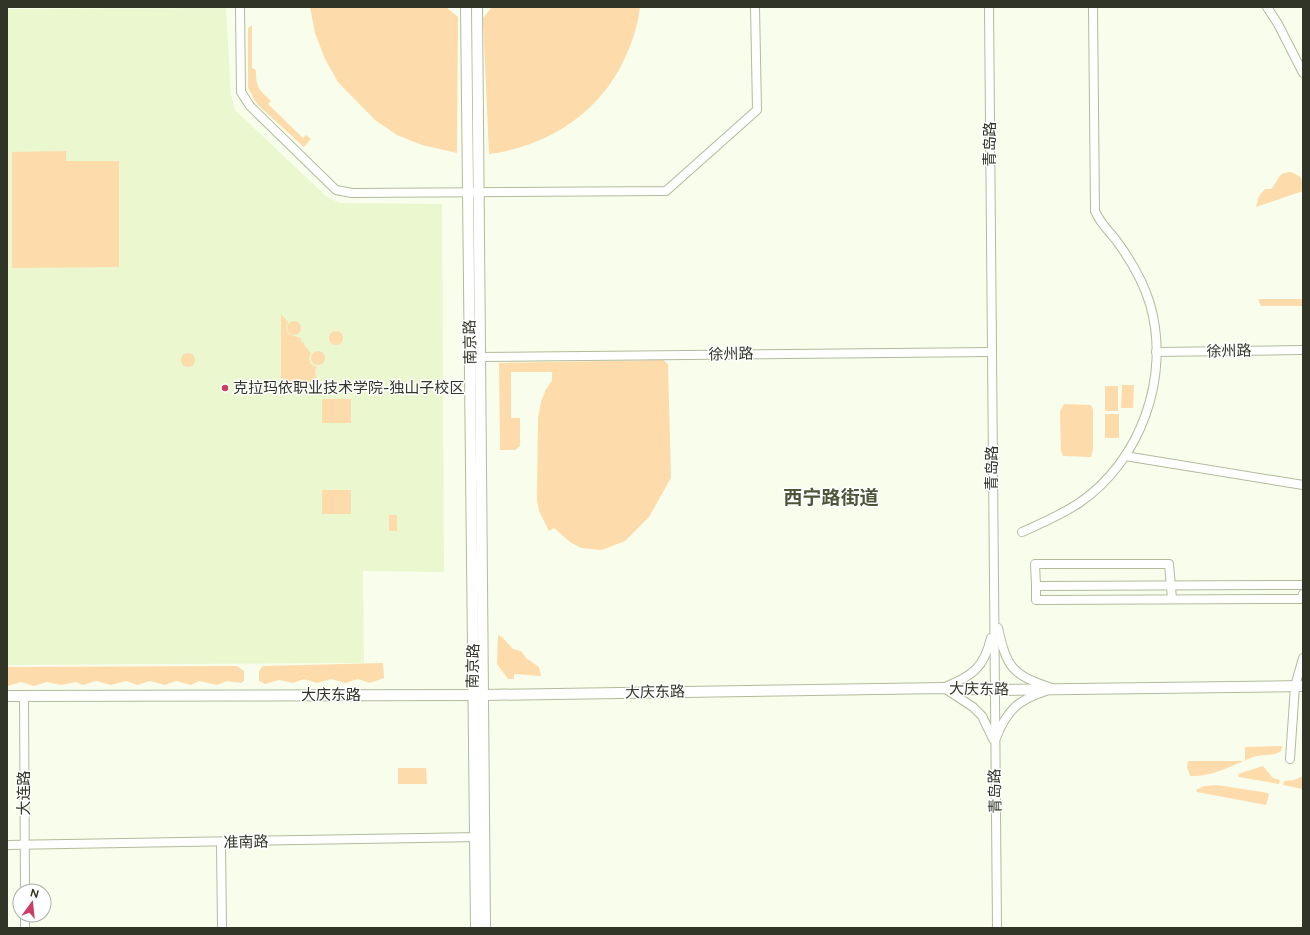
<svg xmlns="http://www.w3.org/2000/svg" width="1310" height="935" font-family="Figtree,'Noto Sans SC',sans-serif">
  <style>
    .built { fill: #eaf7cf }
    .green { fill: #fedbaa }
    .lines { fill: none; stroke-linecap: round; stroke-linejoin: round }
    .minor-casing { stroke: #b2bb9c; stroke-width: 10 }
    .major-casing { stroke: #b2bb9c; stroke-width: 12 }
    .minor { stroke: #fff; stroke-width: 8 }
    .major { stroke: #fff; stroke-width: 10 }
    .poi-dot { fill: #cc3d66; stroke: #fff; stroke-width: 1.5 }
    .labels { text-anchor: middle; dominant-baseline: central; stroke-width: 3; stroke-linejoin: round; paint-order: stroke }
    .street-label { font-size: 15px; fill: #313528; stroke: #fff }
    .poi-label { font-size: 15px; fill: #313528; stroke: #fff; text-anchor: start }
    .district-label { font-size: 19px; font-weight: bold; fill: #4d563a; stroke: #fff }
  </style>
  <rect width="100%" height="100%" fill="#f8feeb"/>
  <!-- built -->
  <path class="built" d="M226 8 231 95 235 110 327 197 340 203 442 204 444 572 363 571 364 663 7 665V9Z"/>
  <!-- green -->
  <g class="green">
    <path d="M310 7H446L458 17 457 153 422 145 397 135 375 120 338 82 325 59 315 33Z"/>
    <path d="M492 7H640C638 23 634 37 628 51 604 110 551 146 489 154L483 18Z"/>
    <path d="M252 25V68L256 70C256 87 258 89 271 101L268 104 303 138 306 135 311 139 304 147 261 108 255 101 248 88V28Z"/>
    <path d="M66 151V161H119V267L12 268V152Z"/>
    <path d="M1291 172 1301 177 1303 191 1256 207 1259 196 1265 189H1271C1279 181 1277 172 1291 172Z"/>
    <path d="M1258 299H1303V306H1261Z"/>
    <path d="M281 314 288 322 286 328 288 334 301 338V341L304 343V345L311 353 309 359 311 364 317 367 315 371 317 384 281 385Z"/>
    <circle cx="294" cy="328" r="7"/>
    <circle cx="336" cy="338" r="7"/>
    <circle cx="318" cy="358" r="7"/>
    <circle cx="188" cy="360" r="7"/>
    <path d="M663 360 668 364 671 478 649 517 625 541 602 550 581 548 570 542 554 528 549 531 539 511 537 500 538 418 541 402 546 389 552 381V372H511V418H520V446L515 450H500L499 363Z"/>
    <path d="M1122 385H1134L1133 408H1121Z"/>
    <rect x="1105" y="386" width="13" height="25"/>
    <rect x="322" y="399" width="29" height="24"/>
    <path d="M1064 404 1091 405 1093 410V450L1091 457 1063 456 1061 451 1060 411Z"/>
    <rect x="1105" y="414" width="14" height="24"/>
    <rect x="322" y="490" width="29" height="24"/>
    <rect x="389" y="515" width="8" height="16"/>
    <path d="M498 635 502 637 513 649 521 651 526 658 539 667 541 676 514 674V679H508L497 664Z"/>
    <path d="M383 663 384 678 370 683 358 679 345 683 331 679 317 683 304 679 293 683 279 680 265 684 259 681V671L263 666Z"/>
    <path d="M237 666 244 671V681L241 683 227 681 217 685 199 681 191 685 176 681 165 685 149 681 138 685 126 681 111 685 96 681 83 685 76 682 61 685 47 682 34 686 21 682 7 686V667Z"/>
    <path d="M1282 746 1281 751C1273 757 1262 754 1253 757 1233 765 1213 777 1190 776L1187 767 1188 761H1245V747Z"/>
    <path d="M1263 766 1273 778 1280 780 1279 784 1239 777 1238 774 1241 773Z"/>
    <path d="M398 768H426L427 784H398Z"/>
    <path d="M1303 776V789L1283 785 1284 781 1294 780Z"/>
    <path d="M1217 785 1268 793 1269 795 1266 805 1197 792 1196 790 1204 786Z"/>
  </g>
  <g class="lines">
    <defs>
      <g id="minor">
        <path d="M240 7 241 92 250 106 336 190 352 193 666 191 757 110 755 7"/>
        <path d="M989 7 997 928"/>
        <path d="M1267 7 1278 24 1303 73"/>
        <path d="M1156 352 1303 350"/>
        <path d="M475 357 992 352"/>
        <path d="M1125 456 1303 485"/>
        <path d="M1022 532C1042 523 1061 515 1079 503 1141 461 1171 376 1150 304 1143 281 1130 259 1116 240 1108 230 1100 223 1095 211L1093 7"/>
        <path d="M1303 585 1036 586V600L1301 599 1303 594"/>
        <path d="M1036 586 1035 564H1169L1172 599"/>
        <path d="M998 628C1007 668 1012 675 1052 688"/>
        <path d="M945 687C972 676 984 668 991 638"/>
        <path d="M944 688 973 707 982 716 993 739"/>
        <path d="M24 696 25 891"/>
        <path d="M996 738C1007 710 1018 700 1046 691"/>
        <path d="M1290 759 1295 686 1303 658"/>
        <path d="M221 842 222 928"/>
        <path d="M7 845 480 837"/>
        <path d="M25 915V928"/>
      </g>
      <g id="major">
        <path d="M466 7 476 928"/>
        <path d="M477 7 485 928"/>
        <path d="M7 696 484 695 944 688 994 690 1303 686"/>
      </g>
    </defs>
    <!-- minor casing -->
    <use href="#minor" class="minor-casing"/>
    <!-- major casing -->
    <use href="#major" class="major-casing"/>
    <!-- minor -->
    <use href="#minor" class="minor"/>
    <!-- major -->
    <use href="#major" class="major"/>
  </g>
  <!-- markers -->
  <circle class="poi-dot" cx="225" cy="388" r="4"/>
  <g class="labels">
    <!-- street labels -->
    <g class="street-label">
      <text transform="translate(990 144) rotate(-90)">青岛路</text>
      <text transform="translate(470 342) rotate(-91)">南京路</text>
      <text transform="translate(1229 351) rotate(-1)">徐州路</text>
      <text transform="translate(731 354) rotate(-1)">徐州路</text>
      <text transform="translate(992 468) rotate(-90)">青岛路</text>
      <text transform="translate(473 666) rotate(-89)">南京路</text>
      <text transform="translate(979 689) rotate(1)">大庆东路</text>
      <text transform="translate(655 692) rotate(-1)">大庆东路</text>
      <text x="331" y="695">大庆东路</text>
      <text transform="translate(995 791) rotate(-91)">青岛路</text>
      <text transform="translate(24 793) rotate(-90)">大连路</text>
      <text transform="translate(246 842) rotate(-1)">准南路</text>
    </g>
    <!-- poi labels -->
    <g class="poi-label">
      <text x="233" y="388">克拉玛依职业技术学院-独山子校区</text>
    </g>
    <!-- district labels -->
    <g class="district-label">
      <text x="831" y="497">西宁路街道</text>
    </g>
  </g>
  <!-- border -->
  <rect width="1310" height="935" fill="none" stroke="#313528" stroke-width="16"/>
  <!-- north arrow -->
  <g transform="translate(32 903) rotate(15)"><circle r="19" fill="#ffffff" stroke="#adaea9"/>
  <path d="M0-3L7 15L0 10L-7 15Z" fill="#cc3d66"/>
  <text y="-6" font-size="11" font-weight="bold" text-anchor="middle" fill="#313528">N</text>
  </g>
</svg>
